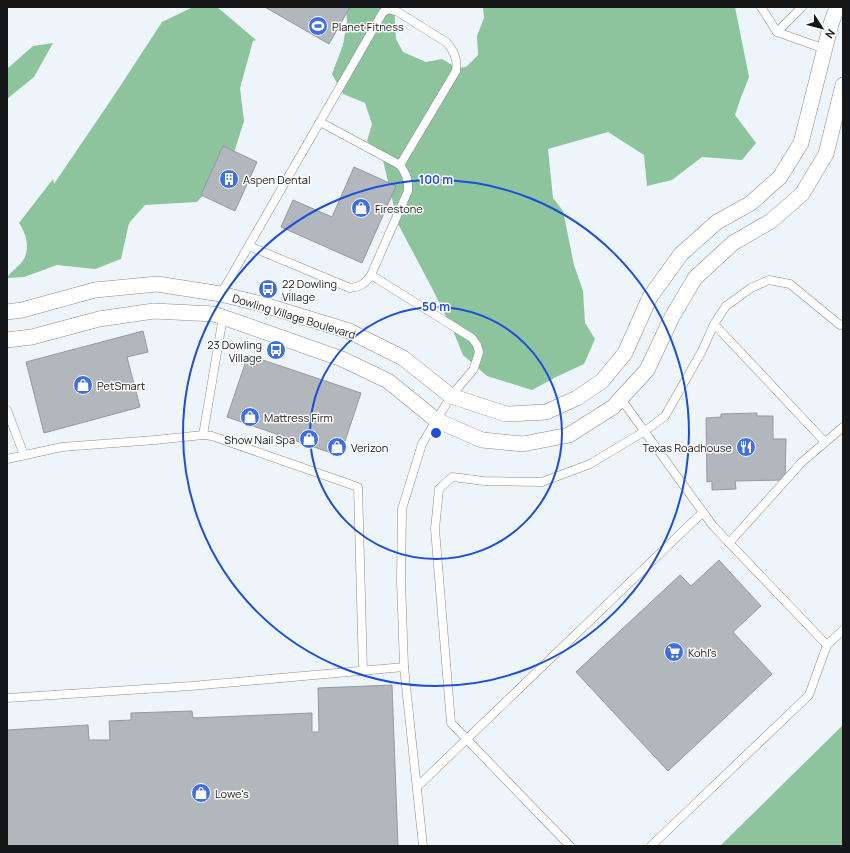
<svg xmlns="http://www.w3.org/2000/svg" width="850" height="853" font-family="Manrope,sans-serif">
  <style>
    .forest { fill: #8dc39d }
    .building { fill: #b1b7bc; stroke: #93999e }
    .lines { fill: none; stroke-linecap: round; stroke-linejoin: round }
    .lane-casing { stroke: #888d92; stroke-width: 9 }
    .street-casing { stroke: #888d92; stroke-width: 16 }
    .lane { stroke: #fff; stroke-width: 8 }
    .street { stroke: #fff; stroke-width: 15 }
    .ring { fill: none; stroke: #1d4ed8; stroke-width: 2 }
    .labels { text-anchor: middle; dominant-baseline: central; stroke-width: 3; stroke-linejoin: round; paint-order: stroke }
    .poi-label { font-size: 11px; fill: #151719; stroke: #fff; text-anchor: start }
    .street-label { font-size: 11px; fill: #151719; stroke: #fff }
    .centre { fill: #1d4ed8; stroke: #fff; stroke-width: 2 }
    .ring-label { font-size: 12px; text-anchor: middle; font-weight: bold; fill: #1d4ed8; stroke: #fff; stroke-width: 3; stroke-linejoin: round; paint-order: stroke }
  </style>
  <rect width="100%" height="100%" fill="#eef5fa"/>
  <!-- forest -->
  <g class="forest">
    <path d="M193 7H217L256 40 253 41 240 88 244 121 230 165 197 202 145 205 129 223 121 259 95 269 57 265 24 277 7 278C11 271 20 266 24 259 30 248 26 233 19 223L53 179 54 184 115 94 162 22Z"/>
    <path d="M346 7H394L396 39 403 52 426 62 442 59 457 68 466 67 478 55 477 36 484 18 483 7H735L749 77 740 100 735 115 756 143 742 160 702 157 672 180 647 186 644 155 608 132 548 149 553 198 563 211 574 265 583 291 585 323 595 339 584 364 556 377 532 390 487 376 463 355 454 333 433 290 398 224 382 156 367 141 372 124 365 103 343 94 332 74 343 45 347 22Z"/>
    <path d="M53 43 34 77 7 99V69L33 46Z"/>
    <path d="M843 725V846H720Z"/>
  </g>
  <!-- building -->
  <g class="building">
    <path d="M265 7H350L329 44Z"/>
    <path d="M223 146 257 162 235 211 201 195Z"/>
    <path d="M354 167 396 186 362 263 281 227 293 200 332 217Z"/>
    <path d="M143 331 148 352 127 357 140 407 44 433 26 362Z"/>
    <path d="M248 355 361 393 340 456 227 417Z"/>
    <path d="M757 413V416H773V439H786L785 480 735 481 736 489 712 490V481L707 482 706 418 721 417V414Z"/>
    <path d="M719 560 761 606 733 632 772 674 668 771 576 672 680 575 691 586Z"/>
    <path d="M392 685 398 846H7V730L88 725 89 740H110L109 721 131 720V713L192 711 193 718 312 713V732H319L318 688Z"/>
  </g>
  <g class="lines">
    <defs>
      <g id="lane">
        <path d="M761 7 777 32 825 49"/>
        <path d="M777 32 802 7"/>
        <path d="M320 122 400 165"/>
        <path d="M221 294 383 12 389 9 398 12 446 42C454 51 458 59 456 71L400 165C406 174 409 180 408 191L371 275C365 284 360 287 350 288L249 246"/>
        <path d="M714 324 825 442"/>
        <path d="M621 399 713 526 827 645 809 695 651 846"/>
        <path d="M7 410 24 455"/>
        <path d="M203 435 223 317"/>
        <path d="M7 459 62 447 155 440 203 435 212 436 358 487 363 671"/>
        <path d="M729 543 802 462 843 427"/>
        <path d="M827 645 843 630"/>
        <path d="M404 667 423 846"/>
        <path d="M7 698 191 686 404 667 401 580 402 509 422 444 451 396 473 370 476 362 479 352 477 345 472 338 371 275"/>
        <path d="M417 787 703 512"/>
        <path d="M570 846 451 723 435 529 439 489 452 477 484 481 542 482 590 464 645 431 665 416 702 351 714 324 726 306 751 288 769 280 790 284 840 325 843 324"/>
      </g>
      <g id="street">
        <path d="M7 312 22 310 95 290 157 284 221 294 261 304 349 331 403 358 451 396 506 414 546 412 577 398 602 381 625 353 650 297 681 254 717 222 751 203 780 177 801 143 831 24 837 7"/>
        <path d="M7 340 32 337 99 319 154 311 214 314 342 359 388 381 436 420 482 440 523 444 569 435 613 407 647 370 672 317 695 278 733 243 771 221 802 194 826 154 843 85"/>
      </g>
    </defs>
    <!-- lane casing -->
    <use href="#lane" class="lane-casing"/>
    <!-- street casing -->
    <use href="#street" class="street-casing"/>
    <!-- lane -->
    <use href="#lane" class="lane"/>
    <!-- street -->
    <use href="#street" class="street"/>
  </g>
  <!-- distance rings -->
  <g class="ring">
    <circle cx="436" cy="433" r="126"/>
    <circle cx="436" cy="433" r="253"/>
  </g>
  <!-- icons -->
  <defs>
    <symbol id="stadium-disc" viewBox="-11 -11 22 22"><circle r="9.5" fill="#3e6edf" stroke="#fff"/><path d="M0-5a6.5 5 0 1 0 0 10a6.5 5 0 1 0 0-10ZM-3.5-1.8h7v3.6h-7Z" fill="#fff"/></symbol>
    <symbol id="building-disc" viewBox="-11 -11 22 22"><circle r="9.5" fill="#3e6edf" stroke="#fff"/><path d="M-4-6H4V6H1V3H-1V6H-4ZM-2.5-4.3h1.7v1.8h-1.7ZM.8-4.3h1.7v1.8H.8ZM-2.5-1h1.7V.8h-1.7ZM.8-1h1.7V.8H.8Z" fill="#fff"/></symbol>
    <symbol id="shop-disc" viewBox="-11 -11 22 22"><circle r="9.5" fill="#3e6edf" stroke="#fff"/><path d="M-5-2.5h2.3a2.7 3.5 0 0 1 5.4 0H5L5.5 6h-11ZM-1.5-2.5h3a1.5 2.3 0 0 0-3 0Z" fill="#fff"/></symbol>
    <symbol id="bus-disc" viewBox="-11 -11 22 22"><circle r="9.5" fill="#3e6edf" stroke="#fff"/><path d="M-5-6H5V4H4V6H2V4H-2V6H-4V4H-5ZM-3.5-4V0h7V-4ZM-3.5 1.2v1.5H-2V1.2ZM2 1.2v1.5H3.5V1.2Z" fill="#fff"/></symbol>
    <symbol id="restaurant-disc" viewBox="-11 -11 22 22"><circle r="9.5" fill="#3e6edf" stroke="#fff"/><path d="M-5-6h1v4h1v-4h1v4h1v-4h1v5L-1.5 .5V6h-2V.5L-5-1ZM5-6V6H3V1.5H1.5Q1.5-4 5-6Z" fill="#fff"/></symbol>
    <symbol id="supermarket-disc" viewBox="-11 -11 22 22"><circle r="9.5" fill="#3e6edf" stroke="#fff"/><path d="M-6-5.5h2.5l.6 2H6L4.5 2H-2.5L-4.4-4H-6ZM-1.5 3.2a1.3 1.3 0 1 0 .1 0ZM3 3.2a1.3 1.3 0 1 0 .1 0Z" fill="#fff"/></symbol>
  </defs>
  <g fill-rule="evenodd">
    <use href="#stadium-disc" x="307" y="15" width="22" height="22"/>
    <use href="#building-disc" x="218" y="168" width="22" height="22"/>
    <use href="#shop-disc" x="350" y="197" width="22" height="22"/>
    <use href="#bus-disc" x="257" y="278" width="22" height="22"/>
    <use href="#bus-disc" x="265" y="339" width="22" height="22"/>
    <use href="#shop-disc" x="72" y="374" width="22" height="22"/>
    <use href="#shop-disc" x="239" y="406" width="22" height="22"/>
    <use href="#shop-disc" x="298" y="428" width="22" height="22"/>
    <use href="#shop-disc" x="326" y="436" width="22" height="22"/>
    <use href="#restaurant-disc" x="735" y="436" width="22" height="22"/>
    <use href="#supermarket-disc" x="663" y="641" width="22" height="22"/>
    <use href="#shop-disc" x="190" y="782" width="22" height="22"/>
  </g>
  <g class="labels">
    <!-- poi labels -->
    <g class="poi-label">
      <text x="332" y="26">Planet Fitness</text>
      <text x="243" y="179">Aspen Dental</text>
      <text x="375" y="208">Firestone</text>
      <text x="282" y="283">22 Dowling<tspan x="282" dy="13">Village</tspan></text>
      <text x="262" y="344" text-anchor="end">23 Dowling<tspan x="262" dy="13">Village</tspan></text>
      <text x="97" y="385">PetSmart</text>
      <text x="264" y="417">Mattress Firm</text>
      <text x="295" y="439" text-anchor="end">Show Nail Spa</text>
      <text x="351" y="447">Verizon</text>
      <text x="732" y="447" text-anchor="end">Texas Roadhouse</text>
      <text x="688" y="652">Kohl's</text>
      <text x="215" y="793">Lowe's</text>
    </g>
    <!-- street labels -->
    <g class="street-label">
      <text transform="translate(294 316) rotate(17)">Dowling Village Boulevard</text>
    </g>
  </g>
  <circle cx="436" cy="433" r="6" class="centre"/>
  <g class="ring-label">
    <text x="436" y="184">100 m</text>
    <text x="436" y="311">50 m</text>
  </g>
  <!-- border -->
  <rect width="850" height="853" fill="none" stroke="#151719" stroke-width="16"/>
  <!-- north arrow -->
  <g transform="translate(822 28) rotate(126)" stroke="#ffffff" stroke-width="3" paint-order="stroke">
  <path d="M0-3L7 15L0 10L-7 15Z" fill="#151719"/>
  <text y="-6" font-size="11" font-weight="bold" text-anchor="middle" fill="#151719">N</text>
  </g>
</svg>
